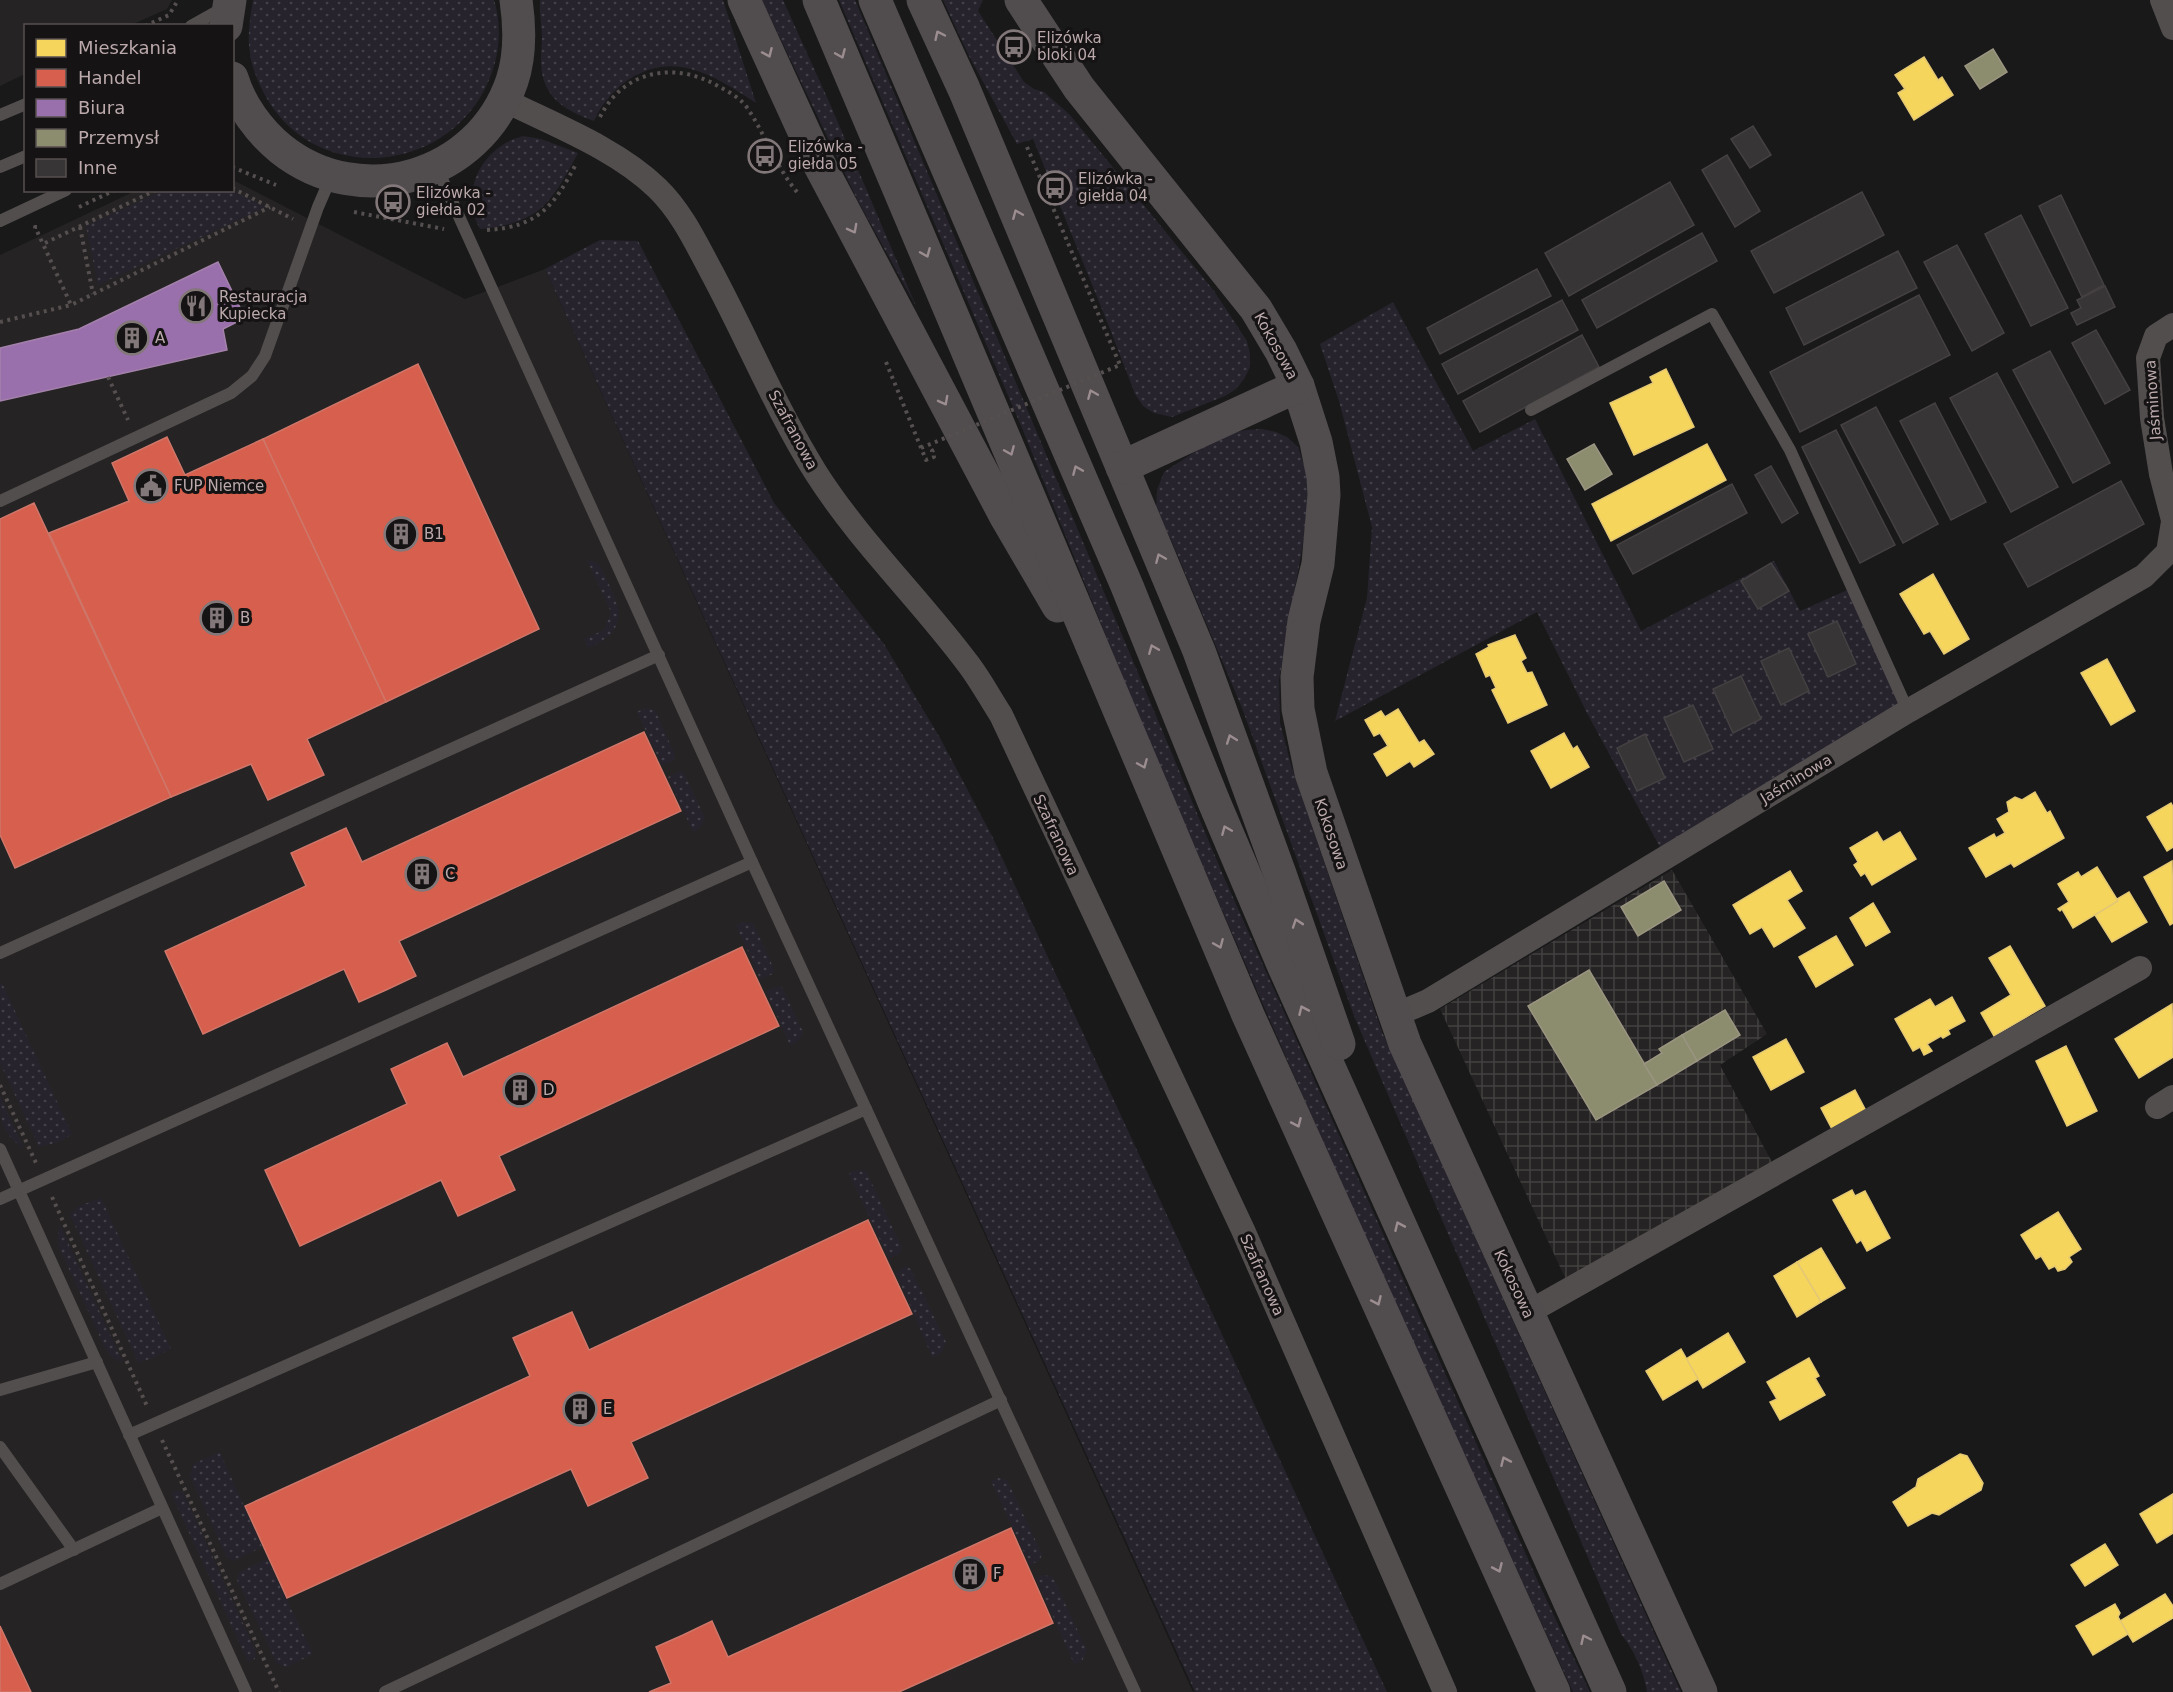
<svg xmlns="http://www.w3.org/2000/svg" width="2173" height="1692" font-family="'DejaVu Sans',sans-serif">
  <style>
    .built { fill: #252323 }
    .industrial { fill: url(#industrial-grid) }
    .grass { fill: url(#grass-dots) }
    .homes { fill: #f6d55c; stroke: #e4c874; stroke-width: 1.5 }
    .shops { fill: #d6604d; stroke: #ce766a; stroke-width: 1.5 }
    .offices { fill: #9970ab; stroke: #a381ab; stroke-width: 1.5 }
    .industry { fill: #8c8c6e; stroke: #9a9581; stroke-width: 1.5 }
    .building { fill: #373535; stroke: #454142; stroke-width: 1.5 }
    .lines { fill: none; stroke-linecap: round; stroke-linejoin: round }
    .path { stroke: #554f4f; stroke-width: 4; stroke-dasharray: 3 4.5; stroke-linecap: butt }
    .lane { stroke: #534e4e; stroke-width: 12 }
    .street { stroke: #534e4e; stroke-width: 24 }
    .secondary { stroke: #514c4d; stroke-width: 33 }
    .path-bridge { stroke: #554f4f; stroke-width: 4; stroke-dasharray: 3 4.5; stroke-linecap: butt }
    .oneway { stroke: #9b8d90 }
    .labels { text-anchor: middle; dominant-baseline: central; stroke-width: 6; stroke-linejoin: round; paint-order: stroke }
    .poi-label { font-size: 15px; fill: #bba9ac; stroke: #151313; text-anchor: start }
    .street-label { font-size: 15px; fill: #bba9ac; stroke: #151313 }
  </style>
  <defs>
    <pattern id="industrial-grid" width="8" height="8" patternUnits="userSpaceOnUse" patternTransform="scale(1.5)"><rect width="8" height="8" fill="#252323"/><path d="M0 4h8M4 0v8" fill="none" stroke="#434040"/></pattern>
    <pattern id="grass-dots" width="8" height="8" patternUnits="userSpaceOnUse" patternTransform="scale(1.5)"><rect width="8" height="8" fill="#26232d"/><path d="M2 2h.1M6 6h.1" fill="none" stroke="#444049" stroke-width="1.8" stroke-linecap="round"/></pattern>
  </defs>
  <rect width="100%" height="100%" fill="#191919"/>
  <!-- built -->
  <g class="built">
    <path d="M0 0H172L167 9 131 25 26 26 25 74 0 86Z"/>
    <path d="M233 180 465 299 545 269 1193 1692H0V255L135 191 232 190Z"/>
  </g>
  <!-- industrial -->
  <path class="industrial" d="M1672 870 1767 1034 1720 1065 1773 1164 1568 1284 1440 1009Z"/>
  <!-- grass -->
  <g class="grass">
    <path d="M253 0H494C502 26 500 55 489 80 450 174 317 187 266 97 259 84 252 69 250 54 247 36 250 18 253 0Z"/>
    <path d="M540 0H723L756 103C736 90 714 75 691 69 649 57 610 85 594 121 561 109 540 95 541 57 541 51 542 45 542 38 542 26 539 12 540 0Z"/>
    <path d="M762 0H783L830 104 916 306 858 201Z"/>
    <path d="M839 0H855L1223 875 1540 1586 1590 1692H1573L1361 1230 1144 730 1022 428Z"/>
    <path d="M943 0H983L978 11 1024 82 1034 89 1044 92 1070 115 1214 291 1247 341 1250 354V367L1244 379 1236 389 1225 396 1172 417 1154 413 1143 406 1135 394 1110 329 1033 139 1017 144 969 56Z"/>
    <path d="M523 136 541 139 578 153C551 203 541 223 480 229 459 191 482 147 523 136Z"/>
    <path d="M162 191H232L266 207 98 285 86 226Z"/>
    <path d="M600 240 638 241 774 503 884 644 940 738 992 836 1387 1692H1195L545 269Z"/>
    <path d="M1393 302 1473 451 1535 419 1641 631 1774 561 1800 611 1852 588 1908 711 1666 858 1588 715 1537 612 1335 721 1367 598 1372 527 1339 401 1320 344Z"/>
    <path d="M1262 429 1276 432 1287 437 1298 447 1306 471 1310 503 1279 680 1280 723 1291 765 1382 1032 1681 1692H1647C1644 1672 1634 1650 1621 1634L1354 1016 1242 708 1172 542 1156 509 1157 490 1164 472 1207 444 1231 433 1247 430Z"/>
    <path d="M587 560 595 562 600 566C617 602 636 628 588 648L584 639 604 630 611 612Z"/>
    <path d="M644 708 655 710 675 755 673 761 662 765 637 712Z"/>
    <path d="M680 771 684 773 705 818 699 829 693 832 668 777Z"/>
    <path d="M742 922 753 923 774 969 773 974 760 979 736 925Z"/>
    <path d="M2 983 72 1134 60 1142 39 1147 0 1063V984Z"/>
    <path d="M778 986 782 987 803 1032C800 1039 798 1044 790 1045L766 991Z"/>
    <path d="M0 1096 24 1149C2 1133 0 1122 0 1096Z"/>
    <path d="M853 1171H866L902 1248 900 1253 889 1259 849 1174Z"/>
    <path d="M101 1198 171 1349 151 1359 138 1362 70 1215 79 1206Z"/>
    <path d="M60 1225 123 1363 113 1358 105 1348 59 1247 58 1234Z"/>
    <path d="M905 1266 911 1269 946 1342C943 1350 941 1356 932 1357L896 1273Z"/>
    <path d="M220 1452 262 1547 234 1561 227 1558 190 1476 193 1464Z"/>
    <path d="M998 1478 1007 1480 1042 1554 1040 1560 1030 1565 991 1481Z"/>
    <path d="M176 1491 183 1492 256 1652 255 1659 248 1662 171 1493Z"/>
    <path d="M267 1559 313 1654 287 1667 277 1664 237 1580 239 1572Z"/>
    <path d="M1044 1575 1053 1577 1087 1651 1082 1661 1074 1664 1036 1578Z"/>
  </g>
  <!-- homes -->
  <g class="homes">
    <path d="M1924 57 1938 80 1942 77 1953 95 1914 120 1898 93 1905 89 1895 75Z"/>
    <path d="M1666 369 1694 427 1634 455 1610 403 1653 383 1650 377Z"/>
    <path d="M1707 444 1726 480 1611 541 1592 504Z"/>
    <path d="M1933 574 1969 639 1944 654 1930 631 1924 634 1900 594Z"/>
    <path d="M1515 635 1526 658 1521 661 1527 673 1532 672 1547 705 1508 723 1492 690 1496 688 1490 675 1486 677 1476 654 1489 647 1488 645Z"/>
    <path d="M2107 659 2135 711 2111 725 2081 673Z"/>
    <path d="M1398 709 1419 743 1424 740 1434 754 1414 767 1410 761 1387 776 1374 754 1388 746 1380 733 1374 736 1365 720 1381 711 1385 717Z"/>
    <path d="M1564 733 1573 749 1577 746 1589 767 1551 788 1531 751Z"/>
    <path d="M2035 792 2047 813 2050 811 2064 838 2014 867 2011 863 1986 877 1969 848 1994 834 1996 838 2005 833 1997 819 2009 812 2007 802 2015 797 2022 800Z"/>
    <path d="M2171 803 2173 807V847L2167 851 2147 817Z"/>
    <path d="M1877 832 1883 842 1900 832 1916 859 1872 885 1865 873 1861 876 1854 865 1858 862 1850 848Z"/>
    <path d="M2172 861 2173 923 2170 925 2144 877Z"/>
    <path d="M2097 867 2118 901 2073 928 2062 909 2060 911 2058 909 2069 902 2058 884 2078 872 2081 877Z"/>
    <path d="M1790 871 1802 891 1787 900 1805 928 1774 947 1762 927 1750 934 1733 905Z"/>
    <path d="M2129 892 2147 922 2112 942 2095 915 2118 901 2117 899Z"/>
    <path d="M1873 903 1890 932 1866 946 1850 918Z"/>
    <path d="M1836 936 1853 965 1816 987 1799 957Z"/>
    <path d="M2010 946 2045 1006 1994 1036 1981 1013 2011 995 1989 958Z"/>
    <path d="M1952 997 1965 1021 1948 1030 1950 1034 1943 1038 1941 1036 1927 1044 1932 1051 1924 1055 1920 1047 1913 1051 1895 1019 1930 999 1935 1007Z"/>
    <path d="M2172 1004 2173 1057 2139 1078 2115 1039Z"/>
    <path d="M1786 1039 1804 1072 1771 1090 1753 1057Z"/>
    <path d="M2066 1046 2097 1111 2067 1126 2036 1061Z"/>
    <path d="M1855 1090 1866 1111 1832 1129 1821 1108Z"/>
    <path d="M1852 1190 1855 1196 1865 1191 1890 1238 1867 1251 1861 1240 1857 1243 1833 1200Z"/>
    <path d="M2058 1212 2081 1249 2069 1257 2072 1262 2065 1269 2058 1271 2055 1266 2049 1269 2041 1256 2036 1259 2021 1235Z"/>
    <path d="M1821 1248 1845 1288 1821 1302 1797 1262Z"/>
    <path d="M1797 1262 1821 1302 1797 1317 1774 1276Z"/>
    <path d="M1728 1333 1745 1362 1703 1388 1686 1359Z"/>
    <path d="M1681 1349 1698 1379 1663 1400 1646 1371Z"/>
    <path d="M1809 1358 1819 1376 1815 1378 1825 1395 1780 1420 1770 1402 1777 1399 1767 1382Z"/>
    <path d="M1960 1454 1967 1456 1983 1483 1981 1490 1939 1515 1932 1513 1908 1526 1893 1502 1916 1487 1918 1479Z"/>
    <path d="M2173 1494V1533L2157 1543 2140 1514Z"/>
    <path d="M2105 1544 2118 1565 2085 1586 2071 1565Z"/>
    <path d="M2165 1594 2173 1606V1618L2133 1642 2120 1621Z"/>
    <path d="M2115 1604 2120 1613 2118 1617 2128 1634 2093 1655 2076 1626Z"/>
  </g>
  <!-- shops -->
  <g class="shops">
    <path d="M418 364 539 629 386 702 263 439Z"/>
    <path d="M167 437 185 475 263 439 386 702 307 739 324 775 268 800 251 764 171 797 49 533 129 501 112 463Z"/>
    <path d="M34 503 171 797 15 868 0 835V519Z"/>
    <path d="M644 732 681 811 399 941 416 976 386 990 359 1002 344 969 203 1034 165 951 306 886 291 853 346 828 362 862Z"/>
    <path d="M742 947 779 1026 499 1156 515 1190 458 1216 441 1180 300 1246 265 1170 407 1104 391 1069 447 1043 463 1077Z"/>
    <path d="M868 1220 912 1314 631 1442 648 1478 588 1506 571 1469 287 1598 245 1506 530 1376 513 1338 572 1312 589 1350Z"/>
    <path d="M1011 1528 1053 1623 899 1692H649L671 1683 656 1647 683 1635 712 1621 728 1657Z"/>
    <path d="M0 1626 31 1692H0Z"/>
  </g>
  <!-- offices -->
  <path class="offices" d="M218 262 245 318 223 329 227 350 0 401V348L79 329Z"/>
  <!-- industry -->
  <g class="industry">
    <path d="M1993 49 2007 72 1980 89 1965 66Z"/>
    <path d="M1594 444 1612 474 1585 490 1567 459Z"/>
    <path d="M1664 881 1681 910 1638 936 1621 907Z"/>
    <path d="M1589 970 1657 1085 1596 1120 1528 1006Z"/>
    <path d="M1725 1010 1740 1035 1697 1061 1682 1035Z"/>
    <path d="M1682 1035 1697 1061 1657 1085 1644 1064 1662 1053 1659 1049Z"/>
  </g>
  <!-- building -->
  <g class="building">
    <path d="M1753 126 1771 155 1750 168 1731 139Z"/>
    <path d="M1727 155 1760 211 1735 227 1702 170Z"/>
    <path d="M1670 182 1694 225 1569 296 1545 253Z"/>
    <path d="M1862 192 1884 235 1774 293 1751 251Z"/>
    <path d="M2061 195 2104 285 2082 297 2039 206Z"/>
    <path d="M2021 215 2068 308 2031 326 1985 234Z"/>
    <path d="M1702 233 1717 261 1597 328 1582 300Z"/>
    <path d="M1957 245 2004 333 1972 351 1924 262Z"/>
    <path d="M1898 251 1917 288 1804 345 1786 308Z"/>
    <path d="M1537 269 1551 296 1440 354 1427 328Z"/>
    <path d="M2105 286 2115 307 2077 325 2071 313 2081 308 2077 300Z"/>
    <path d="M1919 295 1950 355 1800 432 1770 372Z"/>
    <path d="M1562 300 1578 330 1458 394 1442 364Z"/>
    <path d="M2096 330 2130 390 2105 404 2072 343Z"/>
    <path d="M1582 335 1599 367 1480 432 1463 401Z"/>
    <path d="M2050 351 2110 463 2073 483 2013 370Z"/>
    <path d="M1997 373 2058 487 2011 512 1950 398Z"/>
    <path d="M1935 403 1986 502 1951 520 1900 421Z"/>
    <path d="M1876 407 1938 524 1903 543 1841 425Z"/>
    <path d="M1836 430 1895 545 1860 563 1802 447Z"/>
    <path d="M1771 466 1798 513 1782 523 1755 475Z"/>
    <path d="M2121 481 2144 524 2028 587 2004 544Z"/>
    <path d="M1732 484 1747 513 1633 574 1617 545Z"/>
    <path d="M1771 563 1789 591 1758 609 1741 581Z"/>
    <path d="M1837 621 1856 664 1828 677 1808 634Z"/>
    <path d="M1789 648 1809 691 1781 705 1761 661Z"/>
    <path d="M1741 676 1761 719 1733 733 1713 689Z"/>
    <path d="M1693 705 1713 749 1684 762 1664 718Z"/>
    <path d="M1645 734 1665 778 1637 791 1617 748Z"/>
  </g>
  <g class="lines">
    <!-- path -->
    <g class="path">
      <path d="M145 26 169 15 178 0"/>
      <path d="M600 117C623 70 675 61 718 86 729 92 741 98 748 109 766 136 776 167 797 192"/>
      <path d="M1027 147 1120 365"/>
      <path d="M232 167 276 185"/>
      <path d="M232 188 293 219"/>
      <path d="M156 190 43 244 71 305 270 207"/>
      <path d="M79 207 115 190"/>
      <path d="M354 212 444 229"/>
      <path d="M37 227H35L43 244"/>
      <path d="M80 227 93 294"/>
      <path d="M487 230C538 227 554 206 576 164"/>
      <path d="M0 322 71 305"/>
      <path d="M886 362 926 460 934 457 932 451 937 448"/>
      <path d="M108 377 128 420"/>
      <path d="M0 1085 36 1163"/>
      <path d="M52 1197 147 1406"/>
      <path d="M162 1440 279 1692"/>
    </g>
    <!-- lane -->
    <g class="lane">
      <path d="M191 26 225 7"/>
      <path d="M0 115 26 104"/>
      <path d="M0 167 26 156"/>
      <path d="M437 168 752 862 1135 1692"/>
      <path d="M0 221 66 190"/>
      <path d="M1531 410 1712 314 1790 450 1908 711"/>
      <path d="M0 501 231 393 252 376 265 356 318 207 331 177"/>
      <path d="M0 953 659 655"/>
      <path d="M0 1149 246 1692"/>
      <path d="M0 1199 752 862"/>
      <path d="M0 1390 97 1362"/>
      <path d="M129 1435 866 1109"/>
      <path d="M0 1447 74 1550"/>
      <path d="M0 1584 162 1508"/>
      <path d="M385 1692 1001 1400"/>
    </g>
    <!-- street -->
    <g class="street">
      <path d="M2162 0 2173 28"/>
      <path d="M504 100C554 125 617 149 657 188 681 211 696 243 711 271 747 338 776 409 816 473 860 542 920 599 969 665 981 681 990 698 1001 715L1243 1230 1445 1692"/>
      <path d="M2173 325 2156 336 2148 358 2152 418 2161 474 2173 520"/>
      <path d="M1395 1015 1428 1001 1908 711 2144 576 2168 552 2173 522"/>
      <path d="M2157 1107 2173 1097"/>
      <path d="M1527 1313 2140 968"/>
    </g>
    <!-- secondary -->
    <g class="secondary">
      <path d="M744 0 817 160 1006 517 1058 606"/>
      <path d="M819 0 1248 1015 1554 1692"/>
      <path d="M875 0 1127 586 1214 802 1284 967 1610 1692"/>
      <path d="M923 0 964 89 1199 651 1280 874 1339 1044"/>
      <path d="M1021 0 1079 88 1256 309 1281 351 1298 386 1316 442 1323 477 1324 495 1318 564 1304 621 1297 677 1298 709 1311 773 1405 1044 1701 1692"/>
      <path d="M226 26 230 0"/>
      <path d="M232 78C240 105 259 131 281 149 360 212 479 178 512 81 521 54 520 27 516 0"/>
      <path d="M1122 467 1298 386"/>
    </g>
    <!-- path-bridge -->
    <path class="path-bridge" d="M921 448 1120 365"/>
  </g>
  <!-- one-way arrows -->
  <defs><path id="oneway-chevron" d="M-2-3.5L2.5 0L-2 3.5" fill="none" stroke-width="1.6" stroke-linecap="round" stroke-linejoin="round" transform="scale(1.5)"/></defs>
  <g class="oneway">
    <use href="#oneway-chevron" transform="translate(939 35) rotate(-115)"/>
    <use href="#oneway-chevron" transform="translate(768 53) rotate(66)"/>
    <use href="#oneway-chevron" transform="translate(841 54) rotate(67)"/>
    <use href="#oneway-chevron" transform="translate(1017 214) rotate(-113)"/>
    <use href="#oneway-chevron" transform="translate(853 229) rotate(62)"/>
    <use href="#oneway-chevron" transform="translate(926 253) rotate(67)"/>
    <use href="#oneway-chevron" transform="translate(1092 394) rotate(-113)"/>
    <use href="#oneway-chevron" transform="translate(944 401) rotate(62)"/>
    <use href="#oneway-chevron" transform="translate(1010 451) rotate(67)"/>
    <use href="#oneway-chevron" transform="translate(1077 470) rotate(-113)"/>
    <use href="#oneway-chevron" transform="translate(1160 558) rotate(-113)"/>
    <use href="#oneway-chevron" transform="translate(1153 649) rotate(-112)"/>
    <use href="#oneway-chevron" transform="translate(1231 739) rotate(-110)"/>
    <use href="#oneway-chevron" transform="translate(1143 764) rotate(67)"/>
    <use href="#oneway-chevron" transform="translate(1226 830) rotate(-113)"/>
    <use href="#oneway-chevron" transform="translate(1297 923) rotate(-109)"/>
    <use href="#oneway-chevron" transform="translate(1219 944) rotate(67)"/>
    <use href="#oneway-chevron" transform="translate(1303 1010) rotate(-114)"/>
    <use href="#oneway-chevron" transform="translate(1297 1123) rotate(66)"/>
    <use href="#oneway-chevron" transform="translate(1399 1226) rotate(-114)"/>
    <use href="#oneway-chevron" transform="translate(1377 1301) rotate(66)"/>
    <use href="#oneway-chevron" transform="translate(1505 1461) rotate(-114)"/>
    <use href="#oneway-chevron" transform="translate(1498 1568) rotate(66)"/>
    <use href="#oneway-chevron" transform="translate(1585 1639) rotate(-115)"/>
  </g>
  <!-- icons -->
  <defs>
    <symbol id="bus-ring" viewBox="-11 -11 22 22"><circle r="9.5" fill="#151313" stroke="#827779" stroke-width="1.5"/><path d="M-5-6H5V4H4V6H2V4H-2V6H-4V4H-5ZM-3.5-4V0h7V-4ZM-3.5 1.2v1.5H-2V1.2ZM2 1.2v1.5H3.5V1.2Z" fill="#827779"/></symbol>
    <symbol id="restaurant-ring" viewBox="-11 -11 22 22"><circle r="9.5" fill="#151313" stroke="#827779" stroke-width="1.5"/><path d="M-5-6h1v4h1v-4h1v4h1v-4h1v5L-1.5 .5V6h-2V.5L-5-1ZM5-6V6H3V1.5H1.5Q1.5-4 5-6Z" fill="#827779"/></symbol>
    <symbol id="building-ring" viewBox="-11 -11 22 22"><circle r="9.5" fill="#151313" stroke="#827779" stroke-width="1.5"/><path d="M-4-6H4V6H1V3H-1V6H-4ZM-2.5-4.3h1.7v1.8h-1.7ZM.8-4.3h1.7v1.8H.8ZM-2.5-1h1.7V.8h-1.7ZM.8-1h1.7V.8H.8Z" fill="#827779"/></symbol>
    <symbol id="civic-ring" viewBox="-11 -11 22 22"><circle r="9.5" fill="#151313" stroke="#827779" stroke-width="1.5"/><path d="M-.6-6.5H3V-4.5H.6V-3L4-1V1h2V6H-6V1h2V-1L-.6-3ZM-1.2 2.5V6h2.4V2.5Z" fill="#827779"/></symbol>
  </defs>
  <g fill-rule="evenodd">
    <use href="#bus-ring" x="995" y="28" width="38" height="38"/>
    <use href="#bus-ring" x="746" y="137" width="38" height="38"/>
    <use href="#bus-ring" x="1036" y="169" width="38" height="38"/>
    <use href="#bus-ring" x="374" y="183" width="38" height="38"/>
    <use href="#restaurant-ring" x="177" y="287" width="38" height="38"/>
    <use href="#building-ring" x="113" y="319" width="38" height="38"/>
    <use href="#civic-ring" x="132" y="467" width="38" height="38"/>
    <use href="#building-ring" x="382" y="515" width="38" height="38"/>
    <use href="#building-ring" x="198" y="599" width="38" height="38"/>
    <use href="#building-ring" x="403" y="855" width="38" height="38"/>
    <use href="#building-ring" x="501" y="1071" width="38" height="38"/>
    <use href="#building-ring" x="561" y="1390" width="38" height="38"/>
    <use href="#building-ring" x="951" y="1555" width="38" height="38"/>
  </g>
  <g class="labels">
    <!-- poi labels -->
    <g class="poi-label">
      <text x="1037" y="38">Elizówka<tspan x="1037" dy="17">bloki 04</tspan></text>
      <text x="788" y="147">Elizówka -<tspan x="788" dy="17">giełda 05</tspan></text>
      <text x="1078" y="179">Elizówka -<tspan x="1078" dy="17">giełda 04</tspan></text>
      <text x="416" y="193">Elizówka -<tspan x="416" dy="17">giełda 02</tspan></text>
      <text x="219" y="297">Restauracja<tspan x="219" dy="17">Kupiecka</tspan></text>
      <text x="155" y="338">A</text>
      <text x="174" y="486">FUP Niemce</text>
      <text x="424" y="534">B1</text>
      <text x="240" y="618">B</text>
      <text x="445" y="874">C</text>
      <text x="543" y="1090">D</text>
      <text x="603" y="1409">E</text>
      <text x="993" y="1574">F</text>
    </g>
    <!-- street labels -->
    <g class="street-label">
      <text transform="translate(1276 346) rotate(61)">Kokosowa</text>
      <text transform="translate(2153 400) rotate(-94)">Jaśminowa</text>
      <text transform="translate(793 430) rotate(62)">Szafranowa</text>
      <text transform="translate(1796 779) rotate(-31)">Jaśminowa</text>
      <text transform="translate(1331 834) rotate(71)">Kokosowa</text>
      <text transform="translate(1056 835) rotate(65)">Szafranowa</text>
      <text transform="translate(1262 1275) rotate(66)">Szafranowa</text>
      <text transform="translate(1514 1284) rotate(65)">Kokosowa</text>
    </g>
  </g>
  <!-- legend -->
  <rect x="24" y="24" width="210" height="168" fill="#151313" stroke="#574f50" stroke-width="1.5"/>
  <rect x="36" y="39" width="30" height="18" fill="#f6d55c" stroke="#574f50" stroke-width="1.5"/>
  <text x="78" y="54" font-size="18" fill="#bba9ac">Mieszkania</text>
  <rect x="36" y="69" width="30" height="18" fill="#d6604d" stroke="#574f50" stroke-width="1.5"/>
  <text x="78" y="84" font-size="18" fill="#bba9ac">Handel</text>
  <rect x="36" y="99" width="30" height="18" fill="#9970ab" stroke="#574f50" stroke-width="1.5"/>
  <text x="78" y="114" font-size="18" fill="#bba9ac">Biura</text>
  <rect x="36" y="129" width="30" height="18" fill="#8c8c6e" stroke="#574f50" stroke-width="1.5"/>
  <text x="78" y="144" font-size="18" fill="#bba9ac">Przemysł</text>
  <rect x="36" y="159" width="30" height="18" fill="#373535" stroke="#574f50" stroke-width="1.5"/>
  <text x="78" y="174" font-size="18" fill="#bba9ac">Inne</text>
</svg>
